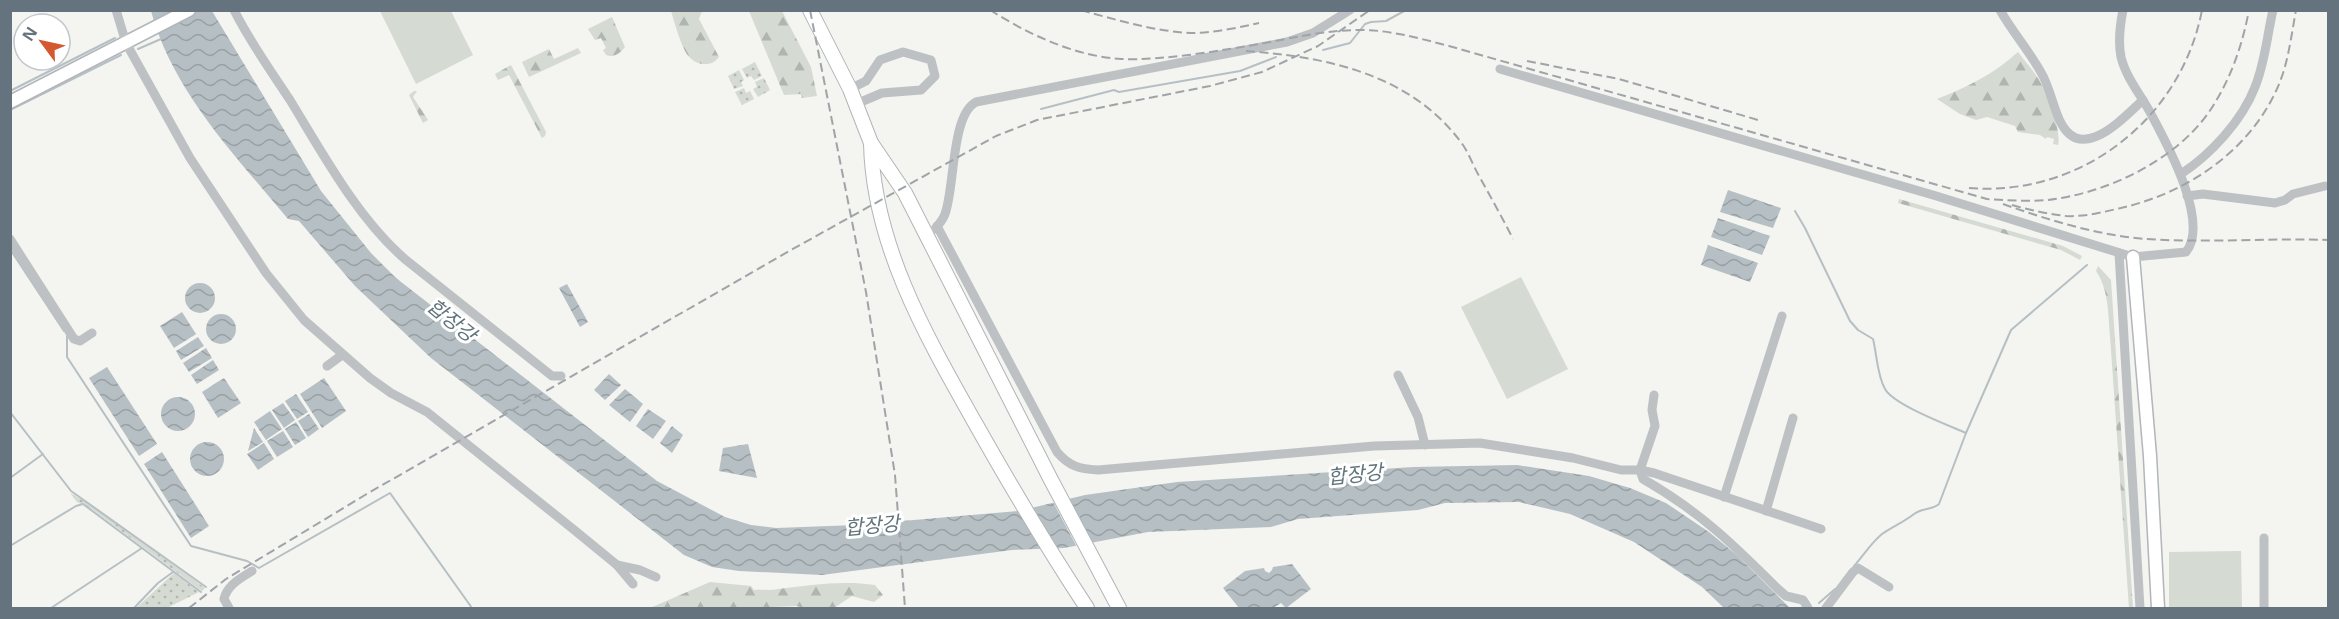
<svg xmlns="http://www.w3.org/2000/svg" width="2339" height="619" font-family="'Noto Sans','Noto Sans KR',sans-serif">
  <style>
    .grass { fill: url(#grass-dots) }
    .forest { fill: url(#forest-firs) }
    .garden { fill: #d5dad2 }
    .water { fill: url(#water-waves) }
    .pier { fill: #f4f4f0 }
    .lines { fill: none; stroke-linecap: round; stroke-linejoin: round }
    .stream { stroke: #b6c0c4; stroke-width: 2 }
    .secondary-casing { stroke: #b2b6ba; stroke-width: 15 }
    .primary-casing { stroke: #b1b5b8; stroke-width: 16 }
    .street { stroke: #bdc1c4; stroke-width: 9 }
    .secondary { stroke: #fff; stroke-width: 12 }
    .primary { stroke: #fff; stroke-width: 14 }
    .rail { stroke: #9fa4a9; stroke-width: 2; stroke-dasharray: 9 4.5; stroke-linecap: butt }
    .labels { text-anchor: middle; dominant-baseline: central; stroke-width: 6; stroke-linejoin: round; paint-order: stroke }
    .water-label { font-size: 20px; font-style: italic; fill: #61747c; stroke: #fff }
  </style>
  <defs>
    <pattern id="grass-dots" width="8" height="8" patternUnits="userSpaceOnUse" patternTransform="scale(1.5)"><rect width="8" height="8" fill="#d5dad2"/><path d="M2 2h.1M6 6h.1" fill="none" stroke="#b0b5b0" stroke-width="1.8" stroke-linecap="round"/></pattern>
    <pattern id="forest-firs" width="22" height="20" patternUnits="userSpaceOnUse" patternTransform="scale(1.5)"><rect width="22" height="20" fill="#d5dad2"/><path d="M5 1l3.5 6h-7zM16 11l3.5 6h-7z" fill="#b0b5b0"/></pattern>
    <pattern id="water-waves" width="16" height="10" patternUnits="userSpaceOnUse" patternTransform="scale(1.5)"><rect width="16" height="10" fill="#b6c0c4"/><path d="M0 5q4-4 8 0t8 0" fill="none" stroke="#98a0a4"/></pattern>
  </defs>
  <rect width="100%" height="100%" fill="#f4f4f0"/>
  <!-- grass -->
  <g class="grass">
    <path d="M755 62 762 76 754 80 751 76 747 78 742 69Z"/>
    <path d="M739 70 744 80 741 82 743 86 734 89 728 76Z"/>
    <path d="M764 78 770 90 758 97 753 89 757 87 755 82Z"/>
    <path d="M744 88 746 93 750 91 754 99 742 105 735 92Z"/>
    <path d="M70 493 94 507 205 588 202 591 92 509 77 502Z"/>
    <path d="M174 573 199 592 167 608H136Z"/>
  </g>
  <!-- forest -->
  <g class="forest">
    <path d="M671 11H705L701 13 699 19 719 57C710 69 692 65 685 51 679 39 675 24 671 11Z"/>
    <path d="M749 11H782L811 67 817 96 802 98 801 94 784 95Z"/>
    <path d="M612 17 625 47C620 53 615 58 606 55L603 50 606 48 601 38 595 40 588 29Z"/>
    <path d="M578 48 581 53 529 77 522 62 549 49 554 59Z"/>
    <path d="M2018 52C2024 60 2032 69 2038 78 2046 91 2062 130 2058 145L2053 144 2054 139 2047 137 2046 139 2040 135 2018 132 2015 126 1987 117 1976 120 1960 114 1937 99C1967 87 1994 74 2018 52Z"/>
    <path d="M511 65 546 132 545 136 542 138 509 75 498 80 495 74Z"/>
    <path d="M414 91H417L413 97 428 120 423 123 409 95Z"/>
    <path d="M1899 199 2063 246 2082 256 2080 260 2061 250 1898 203Z"/>
    <path d="M2098 266 2111 280 2133 608H2129L2110 336C2108 314 2109 290 2096 271Z"/>
    <path d="M710 582 751 586 754 590C762 589 770 591 778 589 810 585 843 580 875 585L883 595 874 602 852 596 834 608H804L796 606 753 608H650Z"/>
  </g>
  <!-- garden -->
  <g class="garden">
    <path d="M380 11H451L473 55 416 84Z"/>
    <path d="M1521 277 1568 369 1507 399 1461 307Z"/>
    <path d="M2241 551 2242 608H2169V552Z"/>
  </g>
  <!-- water -->
  <g class="water">
    <path d="M151 11H212L321 191 371 253 396 278 657 481 725 517 751 525 776 528 856 525 1019 511 1085 495 1177 482 1413 467 1517 465 1589 476 1630 488 1666 503 1709 532 1738 556 1790 608H1724L1702 587 1634 542 1570 514 1519 502 1445 503 1418 510 1298 519 1271 527 1148 532 1064 548 1012 550 822 575 739 571 712 567 684 555 431 358 355 286 299 221 288 219C235 155 173 92 151 11Z"/>
    <path d="M1728 190 1781 208 1773 228 1720 212Z"/>
    <path d="M1718 218 1770 236 1762 255 1711 237Z"/>
    <path d="M1708 245 1758 263 1750 282 1701 265Z"/>
    <circle cx="200" cy="298" r="15"/>
    <path d="M567 284 588 322 580 327 559 288Z"/>
    <path d="M182 312 196 334 174 348 160 326Z"/>
    <circle cx="221" cy="329" r="15"/>
    <path d="M198 337 204 346 181 360 176 351Z"/>
    <path d="M206 348 212 358 189 372 183 363Z"/>
    <path d="M213 360 219 370 197 384 191 375Z"/>
    <path d="M107 367 157 444 139 456 89 378Z"/>
    <path d="M609 374 621 385 605 400 594 390Z"/>
    <path d="M224 378 241 403 218 418 202 392Z"/>
    <path d="M324 378 346 411 322 428 300 394Z"/>
    <path d="M625 389 643 404 630 422 609 405Z"/>
    <path d="M296 394 308 412 297 419 285 401Z"/>
    <circle cx="178" cy="414" r="17"/>
    <path d="M283 403 295 420 284 428 272 410Z"/>
    <path d="M648 409 666 421 653 439 636 426Z"/>
    <path d="M270 411 282 429 266 440 254 422Z"/>
    <path d="M309 414 319 429 308 437 298 421Z"/>
    <path d="M296 422 306 438 295 445 285 429Z"/>
    <path d="M672 426 683 435 672 453 660 443Z"/>
    <path d="M254 428 263 442 248 451Z"/>
    <path d="M283 431 293 447 277 457 267 441Z"/>
    <circle cx="207" cy="459" r="17"/>
    <path d="M264 443 274 459 258 470 247 454Z"/>
    <path d="M748 444 757 478 719 471 723 448Z"/>
    <path d="M162 452 209 526 191 538 144 464Z"/>
    <path d="M1292 564 1311 589 1286 608 1281 603 1273 608H1239L1223 588 1245 571 1264 568 1265 571 1269 573 1272 570 1273 567Z"/>
  </g>
  <!-- pier -->
  <path class="pier" d="M1068 496 1094 546 1078 549 1052 500Z"/>
  <g class="lines">
    <!-- stream -->
    <g class="stream">
      <path d="M138 49 161 39"/>
      <path d="M1323 50 1350 43 1365 24 1371 22 1386 21 1406 10"/>
      <path d="M10 91 115 38"/>
      <path d="M1041 109 1114 90 1119 92 1240 71 1276 57"/>
      <path d="M10 110 121 55"/>
      <path d="M1795 211 1805 228 1850 321 1858 330 1873 339C1877 355 1877 375 1885 389 1894 405 1948 425 1966 433"/>
      <path d="M10 249 64 331"/>
      <path d="M67 336V357L191 546 247 561 259 568 390 493 472 608"/>
      <path d="M10 412 71 491 206 587"/>
      <path d="M10 478 43 454"/>
      <path d="M10 546 76 506 83 504 201 592"/>
      <path d="M1854 566C1863 556 1871 543 1882 534 1892 527 1904 522 1914 514 1922 508 1932 510 1939 504L1966 433 2011 330 2087 265"/>
      <path d="M1819 603 1835 589"/>
      <path d="M51 608 142 548"/>
      <path d="M134 608 158 583 173 572"/>
    </g>
    <defs>
      <g id="secondary">
        <path d="M10 102 189 10"/>
        <path d="M2133 257 2150 456 2158 608"/>
      </g>
      <g id="primary">
        <path d="M810 10 850 89 871 143 905 193 1050 478 1119 608"/>
        <path d="M871 143C873 244 926 336 974 421 1010 485 1047 547 1087 608"/>
      </g>
    </defs>
    <!-- secondary casing -->
    <use href="#secondary" class="secondary-casing"/>
    <!-- primary casing -->
    <use href="#primary" class="primary-casing"/>
    <!-- street -->
    <g class="street">
      <path d="M116 10 126 43 190 158 266 273 304 320 370 378 391 393 427 412 573 529 617 565 633 584"/>
      <path d="M234 10C250 42 271 71 290 100 323 154 358 219 406 260L552 376H561"/>
      <path d="M2000 10C2013 33 2031 53 2043 76 2050 90 2053 105 2059 119 2080 166 2122 119 2143 100"/>
      <path d="M1500 69 1933 195 2133 257 2186 252C2210 222 2167 144 2151 114 2141 95 2126 78 2121 57 2118 42 2120 25 2123 10"/>
      <path d="M850 89 866 81 880 60 903 52 931 60 935 76 921 90 882 93 856 104"/>
      <path d="M2181 174C2210 155 2242 121 2255 87 2265 63 2267 36 2273 10"/>
      <path d="M2187 196 2203 194 2275 203 2285 200 2293 194 2325 186"/>
      <path d="M937 226 1057 452C1069 466 1079 469 1098 470L1374 446 1480 443 1573 458 1621 470H1640L1654 473 1821 529"/>
      <path d="M935 229C939 224 943 220 945 214 955 187 951 115 976 102L1287 42 1313 33 1350 10"/>
      <path d="M10 239 74 339 80 341 92 333"/>
      <path d="M2119 253 2140 608"/>
      <path d="M327 366 342 355"/>
      <path d="M1398 375 1418 417 1425 445"/>
      <path d="M1654 395 1652 410 1655 426 1640 470 1643 479C1699 511 1733 544 1778 589L1786 596 1803 600 1808 608"/>
      <path d="M1724 497 1782 316"/>
      <path d="M1766 511 1793 418"/>
      <path d="M2264 538V608"/>
      <path d="M617 565 640 570 656 577"/>
      <path d="M229 608 224 599C227 585 241 578 252 571"/>
      <path d="M1826 608 1853 572 1858 568 1889 587"/>
    </g>
    <!-- secondary -->
    <use href="#secondary" class="secondary"/>
    <!-- primary -->
    <use href="#primary" class="primary"/>
    <!-- rail -->
    <g class="rail">
      <path d="M810 10 866 292 895 475 905 608"/>
      <path d="M990 10C1028 34 1074 56 1121 59 1162 61 1224 50 1265 43 1296 37 1324 31 1355 30 1387 29 1418 38 1449 46L1987 199C2007 200 2027 202 2047 200 2105 194 2175 161 2209 112 2230 81 2242 47 2249 10"/>
      <path d="M1081 10C1116 20 1154 31 1190 33 1213 33 1237 28 1259 23"/>
      <path d="M1246 51C1327 57 1412 74 1463 145 1469 154 1473 165 1478 174 1490 196 1502 217 1513 239"/>
      <path d="M1527 61 1619 79 1758 120"/>
      <path d="M1969 188C2080 197 2181 120 2202 10"/>
      <path d="M2003 204C2048 220 2097 235 2145 239 2206 243 2268 238 2328 240"/>
      <path d="M2012 205C2030 210 2048 214 2066 216 2085 217 2103 212 2121 208 2186 193 2247 153 2276 91 2288 66 2291 37 2296 10"/>
      <path d="M189 608 226 579 365 495 791 250 996 136 1037 120 1210 86 1262 72 1318 46 1370 10"/>
    </g>
  </g>
  <g class="labels">
    <!-- water labels -->
    <g class="water-label">
      <text transform="translate(452 320) rotate(39)">합장강</text>
      <text transform="translate(1355 474) rotate(-6)">합장강</text>
      <text transform="translate(872 525) rotate(-5)">합장강</text>
    </g>
  </g>
  <!-- border -->
  <rect width="2339" height="619" fill="none" stroke="#65737f" stroke-width="24"/>
  <!-- north arrow -->
  <g transform="translate(42 42) rotate(303)"><circle r="28" fill="#ffffff" stroke="#c1c7cc" stroke-width="1.5"/>
  <path d="M0-4.5L10 22L0 15L-10 22Z" fill="#d45830"/>
  <text y="-9" font-size="16" font-weight="bold" text-anchor="middle" fill="#65737f">N</text>
  </g>
</svg>
